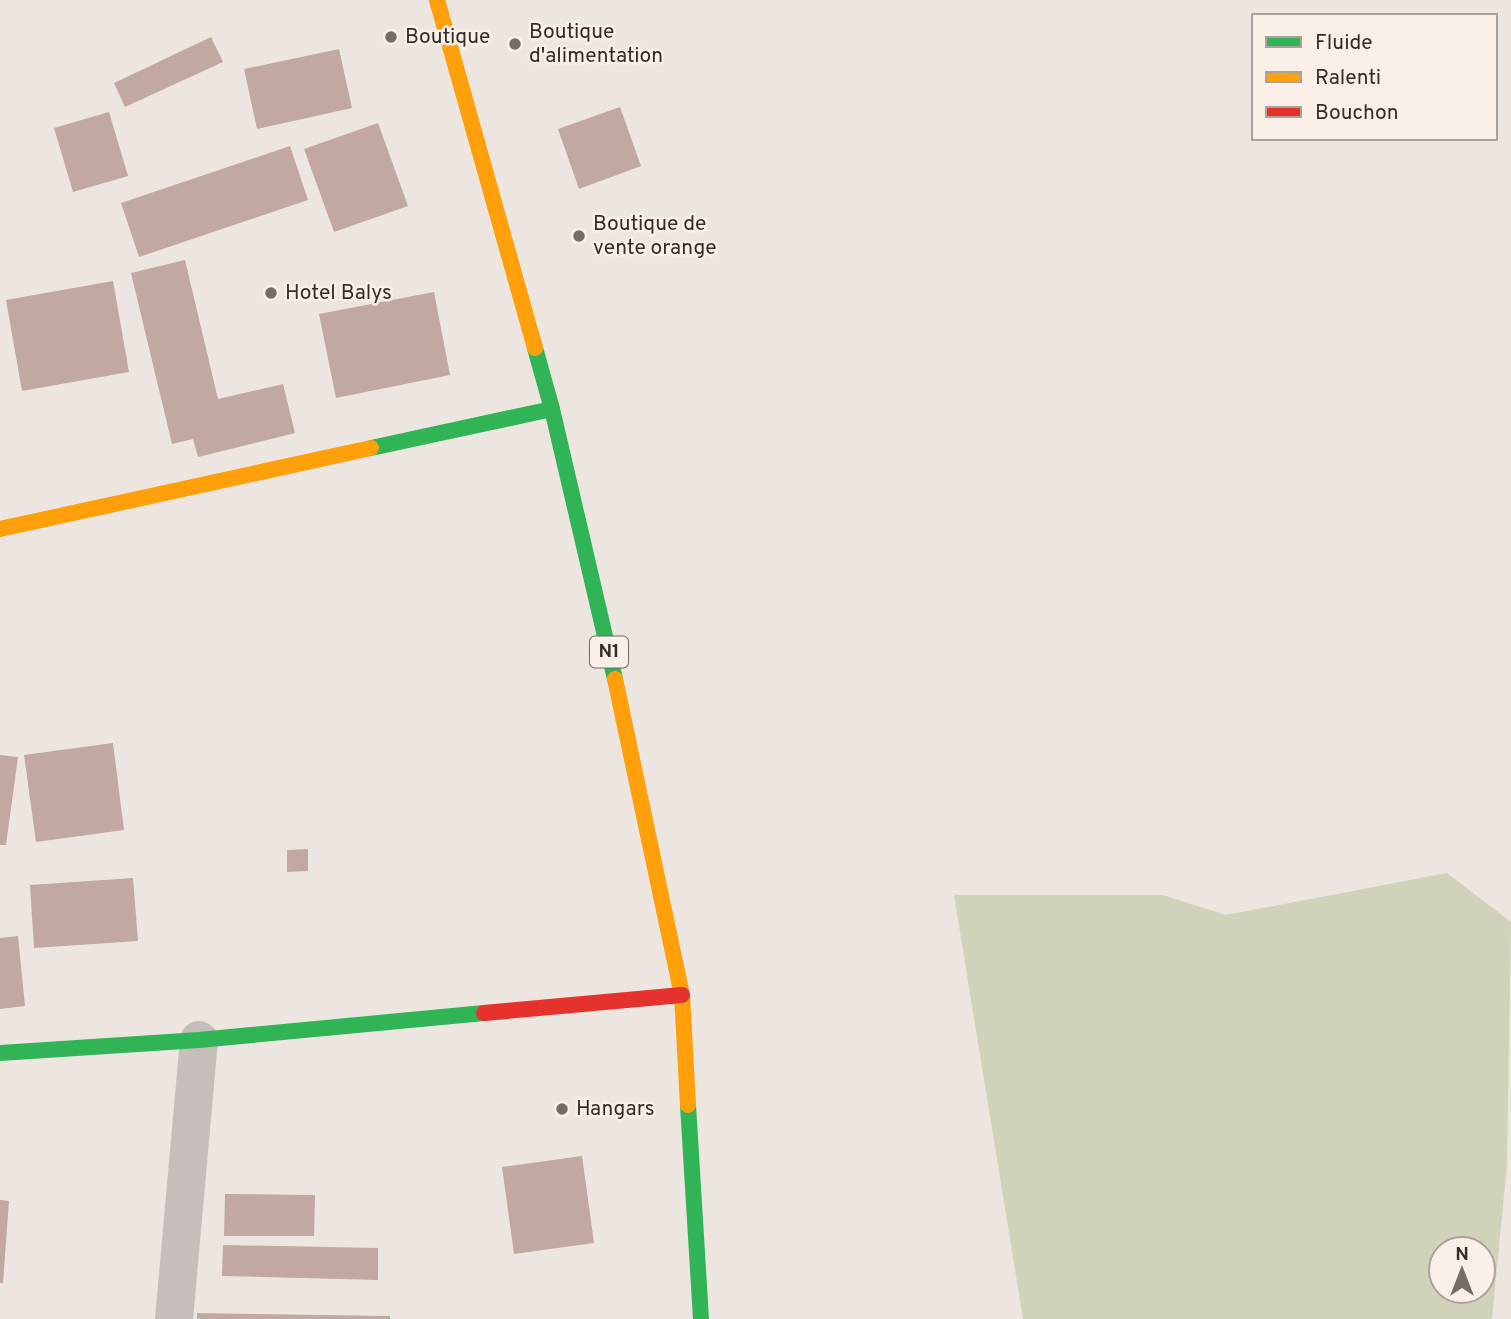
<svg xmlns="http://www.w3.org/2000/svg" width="1511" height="1319" font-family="Overpass,sans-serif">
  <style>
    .green { fill: #d0d2ba; fill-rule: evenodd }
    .building { fill: #c1a8a2 }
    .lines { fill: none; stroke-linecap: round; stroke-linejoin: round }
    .street { stroke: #c6beba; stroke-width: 38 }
    .fast { stroke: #30b455; stroke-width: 16 }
    .slow { stroke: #ff9f0a; stroke-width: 16 }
    .jam { stroke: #e5322d; stroke-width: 16 }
    .poi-dot { fill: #776c68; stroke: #faf0e8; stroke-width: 2.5 }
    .labels { text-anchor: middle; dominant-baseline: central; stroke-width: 5; stroke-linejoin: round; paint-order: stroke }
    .shield { fill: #faf0e8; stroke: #726662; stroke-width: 2 }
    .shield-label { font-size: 19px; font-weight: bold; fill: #372b28 }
    .poi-label { font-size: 21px; fill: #372b28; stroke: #faf0e8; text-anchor: start }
  </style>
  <rect width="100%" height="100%" fill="#ede6e0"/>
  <!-- green -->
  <path class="green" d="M1447 873 1511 922 1507 1165 1492 1319H1023L954 895H1163L1226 915ZM1441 1249H1483V1291H1441Z"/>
  <!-- building -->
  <g class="building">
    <path d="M211 37 223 62 125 107 114 83Z"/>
    <path d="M339 49 352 108 257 129 244 69Z"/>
    <path d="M620 107 641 166 579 189 558 129Z"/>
    <path d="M109 112 128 176 73 192 54 128Z"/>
    <path d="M378 123 408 206 334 232 304 149Z"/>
    <path d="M290 146 308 200 139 257 121 203Z"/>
    <path d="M185 260 218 399 283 384 295 433 198 457 193 439 172 444 131 273Z"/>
    <path d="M113 281 129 372 22 391 6 300Z"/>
    <path d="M434 292 450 375 336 398 319 314Z"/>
    <path d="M113 743 124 830 36 842 24 755Z"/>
    <path d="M0 755 18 757 6 845H0Z"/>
    <path d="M308 849V871L287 872V850Z"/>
    <path d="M133 878 138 941 34 948 30 885Z"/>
    <path d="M18 936 25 1006 0 1009V938Z"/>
    <path d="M582 1156 594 1243 514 1254 502 1167Z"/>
    <path d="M225 1194 315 1195 314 1236H224Z"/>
    <path d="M0 1200 9 1201 3 1283H0Z"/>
    <path d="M223 1245 378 1248V1280L222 1276Z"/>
    <path d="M197 1313 390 1316V1319H197Z"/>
  </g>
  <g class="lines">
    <!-- street -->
    <path class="street" d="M174 1319 199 1040"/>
    <!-- fast -->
    <g class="fast">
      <path d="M535 348 552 409 615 679"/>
      <path d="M371 448 552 409"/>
      <path d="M0 1053 199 1040 484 1013"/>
      <path d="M688 1105 701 1319"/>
    </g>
    <!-- slow -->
    <g class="slow">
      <path d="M437 0 535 348"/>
      <path d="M0 529 371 448"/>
      <path d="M615 679 682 995 688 1105"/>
    </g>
    <!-- jam -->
    <path class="jam" d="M484 1013 682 995"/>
  </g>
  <!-- markers -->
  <g class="poi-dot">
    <circle cx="391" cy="37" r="7"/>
    <circle cx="515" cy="44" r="7"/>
    <circle cx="579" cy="236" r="7"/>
    <circle cx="271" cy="293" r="7"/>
    <circle cx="562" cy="1109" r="7"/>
  </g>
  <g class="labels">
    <!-- shield labels -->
    <rect class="shield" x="590" y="636.5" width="38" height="31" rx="5"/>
    <g class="shield-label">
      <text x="609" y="652">N1</text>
    </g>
    <!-- poi labels -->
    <g class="poi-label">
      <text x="529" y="32">Boutique<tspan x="529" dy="24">d'alimentation</tspan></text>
      <text x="405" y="37">Boutique</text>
      <text x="593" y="224">Boutique de<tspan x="593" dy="24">vente orange</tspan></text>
      <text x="285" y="293">Hotel Balys</text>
      <text x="576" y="1109">Hangars</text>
    </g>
  </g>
  <!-- legend -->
  <rect x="1252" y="14" width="245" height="126" fill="#faf0e8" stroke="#aca19b" stroke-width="2"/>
  <rect x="1266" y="37" width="35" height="10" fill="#30b455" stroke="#aca19b" stroke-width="2"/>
  <text x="1315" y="49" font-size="21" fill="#372b28">Fluide</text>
  <rect x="1266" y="72" width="35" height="10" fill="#ff9f0a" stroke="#aca19b" stroke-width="2"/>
  <text x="1315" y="84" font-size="21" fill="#372b28">Ralenti</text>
  <rect x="1266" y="107" width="35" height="10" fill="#e5322d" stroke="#aca19b" stroke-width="2"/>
  <text x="1315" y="119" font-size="21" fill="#372b28">Bouchon</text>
  <!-- north arrow -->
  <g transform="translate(1462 1270)"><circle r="33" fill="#faf0e8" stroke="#aca19b" stroke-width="2"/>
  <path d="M0-5L12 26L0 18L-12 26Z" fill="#776c68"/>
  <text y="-10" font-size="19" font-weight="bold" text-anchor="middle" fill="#372b28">N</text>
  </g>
</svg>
